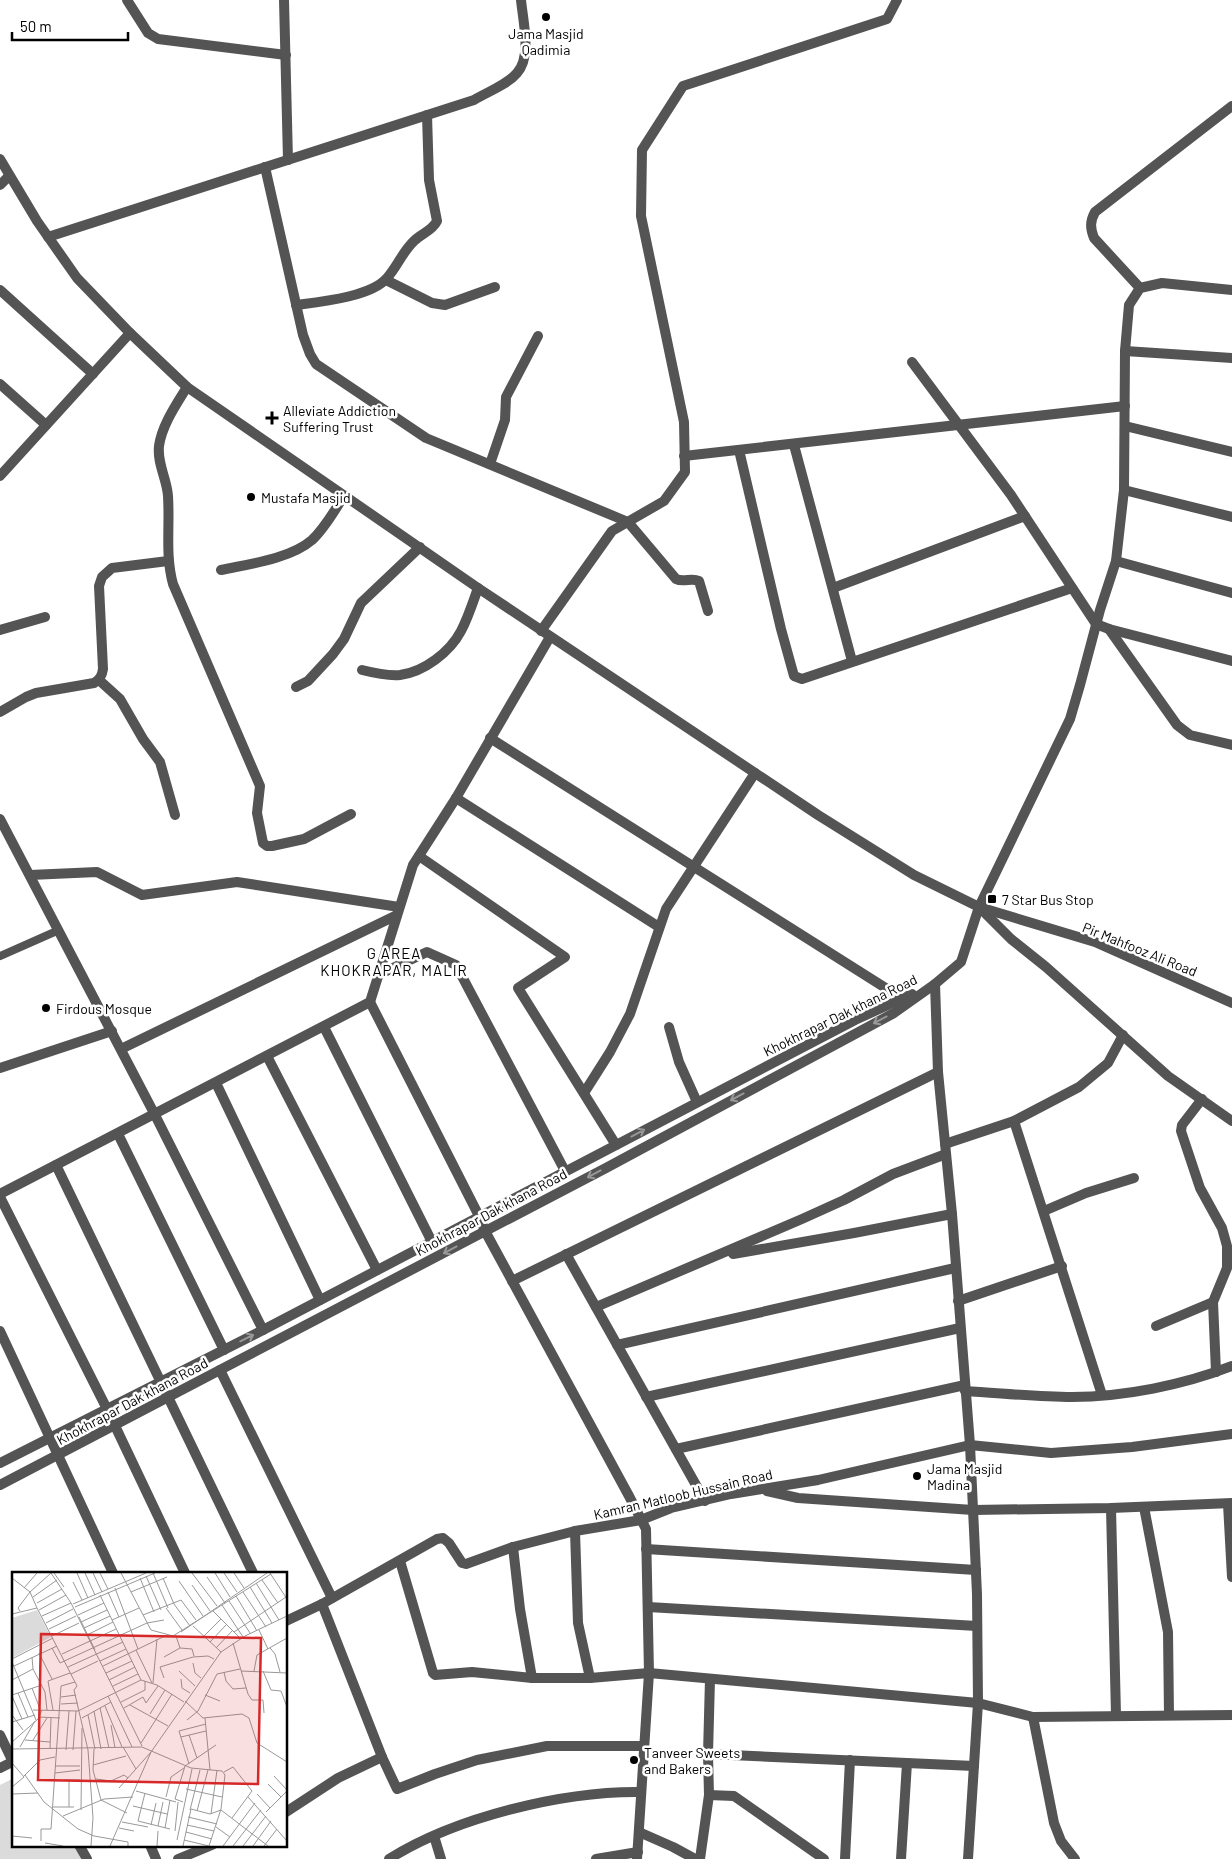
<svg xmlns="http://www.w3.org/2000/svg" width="1232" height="1859" font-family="Barlow,sans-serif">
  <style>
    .green { fill: #dbdbdb }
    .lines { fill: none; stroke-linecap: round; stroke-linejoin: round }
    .service { stroke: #545454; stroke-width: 8 }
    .minor { stroke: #545454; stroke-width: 10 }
    .tertiary { stroke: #545454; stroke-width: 10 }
    .oneway { stroke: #989898 }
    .poi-dot { fill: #000; stroke: #fff; stroke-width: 2 }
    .labels { text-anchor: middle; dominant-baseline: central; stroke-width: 5; stroke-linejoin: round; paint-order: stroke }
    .poi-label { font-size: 14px; fill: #000; stroke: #fff; text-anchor: start }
    .street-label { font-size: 14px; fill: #000; stroke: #fff }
    .neighbourhood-label { font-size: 15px; letter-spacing: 1px; fill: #000; stroke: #fff }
    .inset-road { fill: none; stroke: #999; stroke-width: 1 }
    .view { fill: #d62828; fill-opacity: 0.15; stroke: #d62828; stroke-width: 2.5 }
    .inset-edge { fill: none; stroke: #000; stroke-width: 2.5 }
  </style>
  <rect width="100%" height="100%" fill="#fff"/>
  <!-- green -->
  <path class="green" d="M14 1778V1845H74L81 1859H0V1785Z"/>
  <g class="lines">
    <!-- service -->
    <path class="service" d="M0 956 59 930"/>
    <!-- minor -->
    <g class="minor">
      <path d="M127 0 148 33 158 39 286 55"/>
      <path d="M284 0 288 160"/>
      <path d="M265 167 303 335 310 354 316 364 426 438 628 522 676 579C684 583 691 577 699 581L708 611"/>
      <path d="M0 185 9 176"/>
      <path d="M48 237 474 100C487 92 507 85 517 73 532 57 523 21 521 0"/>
      <path d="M386 280 432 303 445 305 495 287"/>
      <path d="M1140 288 1094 238C1090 228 1090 221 1095 212L1232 106"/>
      <path d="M0 290 93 374"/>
      <path d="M1232 290 1162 283 1140 288 1129 305 1125 351 1124 490 1116 561 1100 610 1080 685 1070 719 979 907 1011 939 1046 967 1168 1076 1232 1121"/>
      <path d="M296 305C319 302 371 297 387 278 397 267 403 251 414 241 422 233 432 231 437 221L429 180 427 115"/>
      <path d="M1125 351 1232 358"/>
      <path d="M912 362 1011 495 1096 624 1109 629 1232 661"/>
      <path d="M0 384 46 425"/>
      <path d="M187 387C176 405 162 425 159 446 157 464 167 479 168 496 170 526 165 555 173 584L260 786 257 813 263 843 267 846H272L304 839 351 814"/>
      <path d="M1125 426 1232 452"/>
      <path d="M794 445 852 661"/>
      <path d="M739 450 781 629 794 676 802 679 1072 588"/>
      <path d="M684 456 1125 406"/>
      <path d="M490 464 505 420 506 397 538 336"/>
      <path d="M0 476 130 333"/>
      <path d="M1124 490 1232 517"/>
      <path d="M1116 561 1232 593"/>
      <path d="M221 570C249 564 290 559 312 540 325 528 334 511 344 496"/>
      <path d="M833 588 1025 516"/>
      <path d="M1109 629 1177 725 1190 735 1232 745"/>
      <path d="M0 630 45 617"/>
      <path d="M541 631 612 531 664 501 685 472 684 422 641 216 642 150 683 86 887 19 897 0"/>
      <path d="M362 670C374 673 388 676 400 675 424 672 450 652 461 631 468 618 473 602 478 588"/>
      <path d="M99 680 120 699 143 739 160 762 175 815"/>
      <path d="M296 687 308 681 333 654 344 639 361 603 420 547"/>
      <path d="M0 712 26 697 36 693 94 683C100 679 102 676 103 669L99 586 102 577 112 568 168 561"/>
      <path d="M490 738 903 999"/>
      <path d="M456 798 659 927"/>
      <path d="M0 819 155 1115 263 1330"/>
      <path d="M419 856 565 957 518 988 616 1145"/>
      <path d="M30 875 97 872 142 895 237 882 399 907"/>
      <path d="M378 975 427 952 456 965 565 1171"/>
      <path d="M935 984 938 1072 952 1214 970 1445 977 1594 978 1703 968 1859"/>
      <path d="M370 1002 479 1216 485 1231 629 1496 646 1529 649 1673 637 1859"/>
      <path d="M324 1027 432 1242"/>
      <path d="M669 1027 679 1062 697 1102"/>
      <path d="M121 1049 397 915"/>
      <path d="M267 1056 377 1270"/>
      <path d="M0 1068 112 1031"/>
      <path d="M216 1083 320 1300"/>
      <path d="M584 1093 610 1052 630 1014 666 909 755 773"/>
      <path d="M1202 1099 1182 1125 1181 1131 1200 1188 1222 1228 1227 1246V1268L1213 1302 1216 1372"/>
      <path d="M1014 1121 1102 1395"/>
      <path d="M118 1134 224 1350"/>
      <path d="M945 1144 1014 1121 1079 1087 1108 1063 1123 1035"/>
      <path d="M56 1165 253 1573"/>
      <path d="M0 1194 370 1002 413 865 456 798 550 637"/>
      <path d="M0 1197 107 1409 185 1573"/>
      <path d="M1044 1211 1086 1193 1134 1178"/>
      <path d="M566 1254 705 1501"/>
      <path d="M733 1254 854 1233 952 1214"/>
      <path d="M512 1281 938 1072"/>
      <path d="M958 1301 1062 1266"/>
      <path d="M596 1307 802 1219 844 1200 893 1174 946 1154"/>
      <path d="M1156 1326 1213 1302"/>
      <path d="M0 1331 113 1573"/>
      <path d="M617 1345 955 1268"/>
      <path d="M220 1370 332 1598"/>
      <path d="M965 1391C1001 1393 1036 1397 1072 1397 1123 1397 1184 1385 1232 1366"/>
      <path d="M646 1397 960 1328"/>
      <path d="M676 1449 965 1385"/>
      <path d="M767 1491 798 1498 973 1510 1111 1508 1232 1503"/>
      <path d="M1228 1504 1232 1577"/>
      <path d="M1144 1507 1168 1632 1169 1715"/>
      <path d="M1111 1508 1116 1715"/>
      <path d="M575 1531 578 1623 590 1678"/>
      <path d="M513 1547 520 1609 532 1678"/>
      <path d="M646 1549 976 1570"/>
      <path d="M400 1561 433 1673 435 1675 472 1672 532 1678H590L649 1673 978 1703 1033 1717 1232 1715"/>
      <path d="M322 1604 382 1757 397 1789 435 1774 477 1760 547 1746H644"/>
      <path d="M648 1607 977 1626"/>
      <path d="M286 1621 322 1604 437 1539 443 1538 449 1543 462 1563 466 1564 513 1547 575 1531 641 1520 671 1508 731 1494 818 1480 970 1445 1051 1453 1132 1447 1232 1434"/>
      <path d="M1033 1717 1054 1823 1061 1841 1075 1859"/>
      <path d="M0 1735 13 1762"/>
      <path d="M708 1754 974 1766"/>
      <path d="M0 1768 14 1761"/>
      <path d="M709 1795 734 1796 824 1859"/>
      <path d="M286 1812 338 1778 382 1757"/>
      <path d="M639 1832 673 1847 695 1859"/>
      <path d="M434 1836 441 1859"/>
      <path d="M79 1845 87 1859"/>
      <path d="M150 1845 156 1859"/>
      <path d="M178 1859 212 1845"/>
      <path d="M389 1859C456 1817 563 1791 641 1792"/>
      <path d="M596 1859 638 1852"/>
      <path d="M700 1859 709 1795 708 1754 710 1679"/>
      <path d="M845 1859 850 1760"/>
      <path d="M901 1859 907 1763"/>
    </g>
    <!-- tertiary -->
    <g class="tertiary">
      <path d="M0 159 37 221 77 278 130 333 187 387 478 588 818 815 914 875 979 907 1095 942 1232 1003"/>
      <path d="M0 1463 263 1330 855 1020 912 994"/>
      <path d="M0 1485 606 1168 894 1013 935 984 961 962 979 907"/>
    </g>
  </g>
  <!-- one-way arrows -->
  <defs><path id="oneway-shaft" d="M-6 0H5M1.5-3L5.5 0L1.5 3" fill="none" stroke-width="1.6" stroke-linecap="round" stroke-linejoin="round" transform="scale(1.25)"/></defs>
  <g class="oneway">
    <use href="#oneway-shaft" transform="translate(880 1020) rotate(152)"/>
    <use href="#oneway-shaft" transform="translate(737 1097) rotate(152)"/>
    <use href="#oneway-shaft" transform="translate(638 1133) rotate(-28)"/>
    <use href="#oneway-shaft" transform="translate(594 1174) rotate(152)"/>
    <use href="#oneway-shaft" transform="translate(450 1250) rotate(152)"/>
    <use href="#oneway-shaft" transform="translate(247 1338) rotate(-27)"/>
  </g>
  <!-- markers -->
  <g class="poi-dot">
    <circle cx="546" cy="17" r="5"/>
    <path d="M269.5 410.5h5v5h5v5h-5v5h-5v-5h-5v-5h5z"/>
    <circle cx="251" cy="497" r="5"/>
    <rect x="987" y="894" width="10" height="10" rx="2.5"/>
    <circle cx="46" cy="1008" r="5"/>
    <circle cx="917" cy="1476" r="5"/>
    <circle cx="634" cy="1760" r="5"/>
  </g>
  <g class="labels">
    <!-- poi labels -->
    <g class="poi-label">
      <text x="546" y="33" text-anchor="middle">Jama Masjid<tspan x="546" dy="16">Qadimia</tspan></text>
      <text x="283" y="410">Alleviate Addiction<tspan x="283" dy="16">Suffering Trust</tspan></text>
      <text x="261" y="497">Mustafa Masjid</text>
      <text x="1002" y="899">7 Star Bus Stop</text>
      <text x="56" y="1008">Firdous Mosque</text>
      <text x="927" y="1468">Jama Masjid<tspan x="927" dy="16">Madina</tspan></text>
      <text x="644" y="1752">Tanveer Sweets<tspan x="644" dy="16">and Bakers</tspan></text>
    </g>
    <!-- street labels -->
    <g class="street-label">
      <text transform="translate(1140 949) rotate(22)">Pir Mahfooz Ali Road</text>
      <text transform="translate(840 1015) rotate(-26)">Khokhrapar Dak khana Road</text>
      <text transform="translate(491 1212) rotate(-28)">Khokhrapar Dak khana Road</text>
      <text transform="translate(132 1401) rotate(-28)">Khokhrapar Dak khana Road</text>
      <text transform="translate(683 1494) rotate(-13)">Kamran Matloob Hussain Road</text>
    </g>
    <!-- neighbourhood labels -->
    <g class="neighbourhood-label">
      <text x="394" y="953">G AREA<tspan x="394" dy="17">KHOKRAPAR, MALIR</tspan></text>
    </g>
  </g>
  <!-- overview -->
  <g transform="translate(12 1572)">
    <rect width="275" height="275" fill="#fff"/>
    <path d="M25 38 39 65 0 86V46Z" fill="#dbdbdb"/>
    <path class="inset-road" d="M39 1 59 31 130 174M42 1 52 15M65 1 76 26M73 1 83 23M81 1 90 20M88 1 96 17M109 1 139 58 161 64 259 2M141 1 156 36M180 1 205 34M203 1 218 25M212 1 225 20M222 1 232 16M258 1 275 27M134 4 149 38M195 5 213 31M0 6 18 20 25 36M128 6 142 40M151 6 162 32 178 54M250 8 266 31M167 9 191 44M61 10 70 28M244 11 267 48M180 13 198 39M238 15 260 51M12 16 25 1M103 16 126 77M96 20 107 45M119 20 155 5M231 20 254 55M88 23 129 108 145 113 172 130M224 24 245 59M21 25 45 8M217 29 238 61M25 31 50 17M61 32 134 1M210 33 231 65M63 35 143 1M154 36 170 58M27 38 54 23M8 39 6 36 18 20 39 1M201 39 228 66M0 42 25 36 65 114 62 118 76 178 81 246 79 274M66 43 92 31M131 43 169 28 184 48M30 44 59 31M67 45 83 78M100 48 127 36M69 50 95 38M34 51 61 37M181 54 209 80M72 56 98 44M37 57 64 44M247 58 256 77M169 60 255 1M222 60 274 25M75 63 101 50M40 64 67 51M164 64 168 76 180 77 182 84M192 64 209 47M198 70 214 53M221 71 236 122 240 128H251L252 141M40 76 48 91 135 51 152 48M204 76 220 59M258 76 263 82 268 100M124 78 140 111M27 81 40 107M50 82 104 57M20 85 21 97 33 120 35 138M152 85 168 76M0 87 41 66M88 89 114 77M0 90 24 148M181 91 183 101 189 106M2 94 45 74M91 94 153 64M56 95 111 70M167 99 183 114M229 99 275 101M242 99 245 83 275 66M251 99 259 118 269 119 275 135M212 100 214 109 221 117 234 116M94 101 120 89M59 102 86 89M152 106 148 95 181 85 196 84 202 87M169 107 170 116 178 121M0 108 21 97M97 108 123 95M141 111 145 67M101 114 126 102M20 116 28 137M6 121 16 145M0 123 30 113M193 123 208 129M0 124 10 147M96 124 120 175M49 125 64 123M173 129 191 146 230 142 237 146 245 171 275 190M109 130 133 118V109M49 132 66 131M118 133 156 154M93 134 110 175M88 136 97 176M112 136 131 125 134 131 146 114M21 138 66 139 129 108M41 138 36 109 58 101M82 139 89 177M138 142 153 118M0 143 11 158M76 143 83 177M27 145 48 146M70 146 99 130M193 146 198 198M175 148 186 139 205 102 228 97M0 150 23 143M99 153 103 176M177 163 185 186M169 165 194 159M13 168 38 170M21 168 35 146M0 170 26 147 30 138M129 171 160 122M8 175 23 149M111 175 124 197M0 177 130 175 179 196 210 199 213 203 209 237 197 274M38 177 39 146M82 177 81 198 89 228 115 241M54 178 57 139M61 178 64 139M0 191 12 205 0 215M177 192 167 159 194 152M81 193 114 184M43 194H68M212 200 221 195 240 219 220 246M43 201 68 198M13 203 32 230 66 257 82 264 116 270V274M12 204 28 188 43 185M262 204 275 218M84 207 99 209 112 203 116 206M52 208H68M57 209V235M256 212 269 225M107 216 139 180 209 80 233 64 275 44M174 217 210 225M124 219 164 230M133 221 126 249 158 257M0 222 26 221M245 222 258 236M154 225 159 205 172 196M236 225 275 269M171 230 163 227 173 194 204 173M121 234 155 242M41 235H62M69 238 70 156M178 238 188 198M185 239 196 198M254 240 275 219M199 242 205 198M51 244 92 227 121 225M176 245 205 252M110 250 136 255M139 253 144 231M175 253 202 259M146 254 151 230M204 255 218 265M107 256 122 259M153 256 158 228M163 259 166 230M174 260 200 267M0 264 20 266M165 268 180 197M172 268 197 274M29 269V257H39L49 114 63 110M33 271 51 274M98 274 139 180M145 274 146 259M171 274 179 237 198 242 209 238 256 274M211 274 243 231M221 274 249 238M231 274 254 244M241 274 259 249M252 274 265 257"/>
    <path class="view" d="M29 62 249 66 246 212 26 208Z"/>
    <rect width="275" height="275" class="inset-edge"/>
  </g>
  <!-- scale -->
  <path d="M12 32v8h116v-8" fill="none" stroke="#000000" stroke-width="2.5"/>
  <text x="20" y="32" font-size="15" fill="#000000" stroke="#ffffff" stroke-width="4" paint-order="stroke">50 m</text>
</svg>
